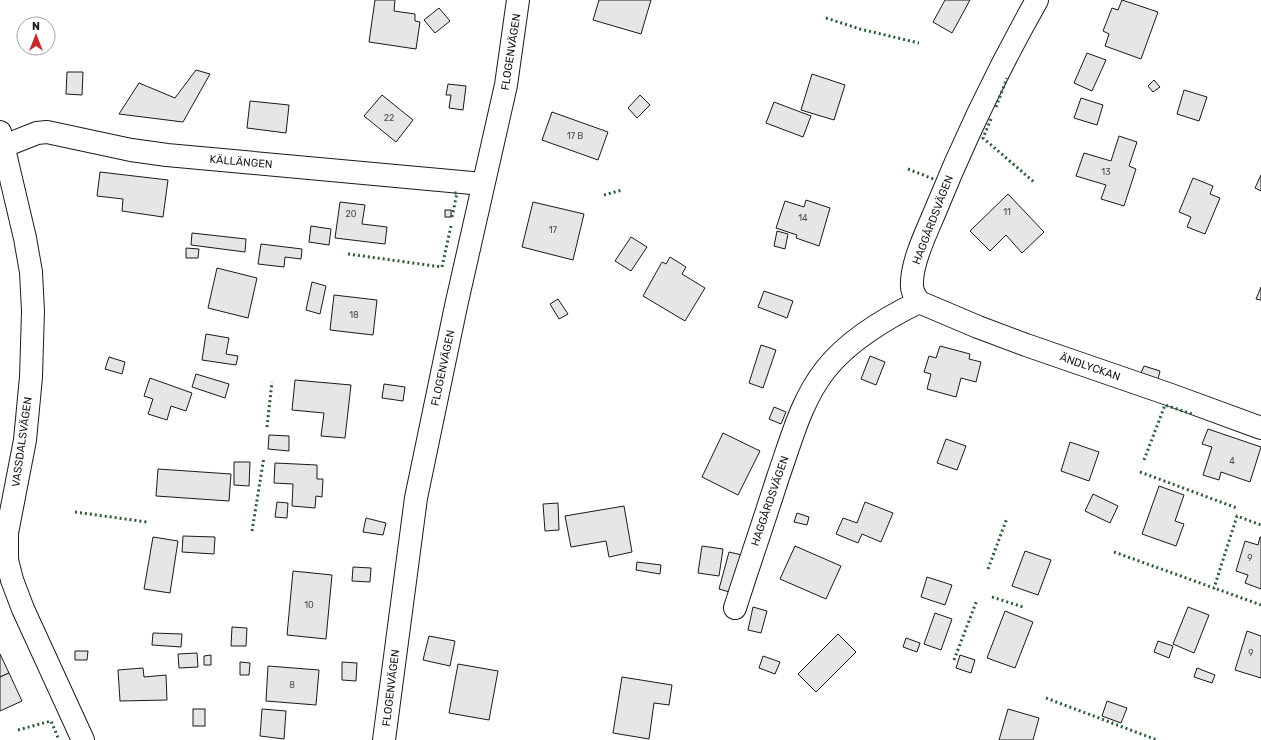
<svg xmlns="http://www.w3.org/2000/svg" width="1261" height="740" font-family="Rubik,sans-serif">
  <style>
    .building { fill: #e6e6e6; stroke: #1a1a1a }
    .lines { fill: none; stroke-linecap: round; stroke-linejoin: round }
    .minor-casing { stroke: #1a1a1a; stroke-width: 24 }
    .minor { stroke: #fff; stroke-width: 22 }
    .hedge { stroke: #2b5a34; stroke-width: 3; stroke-dasharray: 2 3; stroke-linecap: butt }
    .labels { text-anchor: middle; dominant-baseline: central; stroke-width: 3; stroke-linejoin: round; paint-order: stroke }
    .number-label { font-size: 9px; fill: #4d4d4d }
    .street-label { font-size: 11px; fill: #1a1a1a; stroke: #fff }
  </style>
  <rect width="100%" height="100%" fill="#fff"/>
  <!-- building -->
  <g class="building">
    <path d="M375 0H395L394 11 415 14V21L420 22 416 49 369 42Z"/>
    <path d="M599 0H651L641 34 593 20Z"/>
    <path d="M945 0H970L952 33 933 22Z"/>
    <path d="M1122 0 1158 12 1141 59 1105 46 1109 34 1103 31 1112 8 1118 10Z"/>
    <path d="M439 8 450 21 435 33 424 20Z"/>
    <path d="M1087 53 1106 60 1092 91 1074 83Z"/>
    <path d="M196 70 210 74 183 122 119 114 139 83 175 98Z"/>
    <path d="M67 72H83L82 95 66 94Z"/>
    <path d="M812 74 845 85 834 120 801 110Z"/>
    <path d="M1154 80 1160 87 1153 92 1148 86Z"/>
    <path d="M448 84 466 86 463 110 449 108 451 95H446Z"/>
    <path d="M1184 90 1207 97 1199 121 1177 114Z"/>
    <path d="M382 95 413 120 396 142 364 116Z"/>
    <path d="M640 95 650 105 637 118 628 108Z"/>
    <path d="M1081 98 1103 105 1097 125 1074 118Z"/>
    <path d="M250 101 289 105 286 133 247 128Z"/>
    <path d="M774 102 811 116 803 137 766 123Z"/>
    <path d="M552 112 608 132 598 160 542 140Z"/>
    <path d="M1119 136 1137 142 1129 166 1136 169 1124 206 1101 199 1106 185 1076 176 1084 153 1111 161Z"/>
    <path d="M100 172 168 180 163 217 122 211 123 199 97 196Z"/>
    <path d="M1261 175V191L1255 188Z"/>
    <path d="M1193 178 1213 186 1210 194 1220 198 1205 234 1187 227 1191 217 1179 212Z"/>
    <path d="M1008 194 1044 232 1022 253 1006 235 990 251 970 231Z"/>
    <path d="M806 200 830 208 819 246 796 238 797 235 776 228 785 201 804 207Z"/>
    <path d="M340 202 365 205 362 224 387 227 385 244 335 238Z"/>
    <path d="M533 202 584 214 573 260 522 247Z"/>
    <rect x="445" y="210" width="6" height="7"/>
    <path d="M311 226 331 229 329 245 309 242Z"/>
    <path d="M777 231 788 234 785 249 774 246Z"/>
    <path d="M192 233 246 239 245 252 191 245Z"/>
    <path d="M631 237 647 247 631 271 615 261Z"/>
    <path d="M261 244 302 249 301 259 285 257 284 267 258 264Z"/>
    <path d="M186 248 199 249 198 258H186Z"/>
    <path d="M670 257 686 267 682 274 705 288 685 321 643 296 662 262 666 264Z"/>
    <path d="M217 268 257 278 248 318 208 308Z"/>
    <path d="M312 282 326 286 320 314 306 310Z"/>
    <path d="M1261 287V300L1256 299Z"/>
    <path d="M764 291 793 301 787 318 758 307Z"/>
    <path d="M334 295 377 300 373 335 330 330Z"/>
    <path d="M558 299 568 314 559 319 550 304Z"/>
    <path d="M206 334 229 338 226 354 238 356 236 365 202 360Z"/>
    <path d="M761 345 776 350 763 388 749 383Z"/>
    <path d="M940 346 970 354 969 359 981 362 976 382 961 378 956 397 927 389 931 374 924 372 929 356 936 358Z"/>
    <path d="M870 356 885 362 876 385 861 379Z"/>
    <path d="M109 357 125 362 122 374 105 369Z"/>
    <path d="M1144 366 1160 371 1158 379 1141 373Z"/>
    <path d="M196 374 229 384 225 398 192 387Z"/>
    <path d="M150 378 192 393 186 411 171 406 167 420 148 414 153 399 144 396Z"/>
    <path d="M295 380 351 385 345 438 321 436 324 413 292 410Z"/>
    <path d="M384 384 405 387 403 401 382 398Z"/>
    <path d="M774 407 786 412 781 424 769 419Z"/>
    <path d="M1208 429 1261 447 1250 482 1221 472 1219 480 1203 475 1212 447 1202 444Z"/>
    <path d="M723 433 760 451 738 495 702 477Z"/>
    <path d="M269 435 289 436V451L268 449Z"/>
    <path d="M946 439 966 446 957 470 937 463Z"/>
    <path d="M1070 442 1099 452 1089 481 1061 471Z"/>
    <path d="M234 462H250L249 486 234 485Z"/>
    <path d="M275 463 317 465V479H323L322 497 316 496 315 508 292 506 293 484 274 483Z"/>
    <path d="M158 469 231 474 229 501 156 496Z"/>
    <path d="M1159 486 1184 495 1175 521 1184 524 1176 546 1142 534Z"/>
    <path d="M1093 494 1118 506 1110 523 1085 511Z"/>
    <path d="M277 502 288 503 287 518 275 517Z"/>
    <path d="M865 502 893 513 881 542 862 534 858 543 836 534 843 518 857 523Z"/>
    <path d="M558 503 559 530 545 531 543 504Z"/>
    <path d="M624 506 632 552 609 557 606 541 571 547 565 516Z"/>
    <path d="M797 513 809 517 807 525 794 522Z"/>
    <path d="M366 518 386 523 383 535 363 532Z"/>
    <path d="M183 536 215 537 214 554 182 552Z"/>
    <path d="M153 537 178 541 170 593 144 589Z"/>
    <path d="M1260 537H1261V589L1245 583 1248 575 1236 571 1245 541 1258 545Z"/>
    <path d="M702 546 723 549 719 576 698 573Z"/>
    <path d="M795 546 841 566 826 599 780 579Z"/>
    <path d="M1025 551 1051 560 1038 595 1012 586Z"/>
    <path d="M729 552 742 555 733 593 719 589Z"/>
    <path d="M637 562 661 565 660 574 636 570Z"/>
    <path d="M353 567 371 568 370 582 352 581Z"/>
    <path d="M293 571 332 575 326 639 287 635Z"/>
    <path d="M927 577 952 585 945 605 921 597Z"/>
    <path d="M753 607 767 611 761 633 748 630Z"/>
    <path d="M1188 607 1209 615 1194 653 1173 644Z"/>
    <path d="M1005 611 1033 622 1015 668 987 658Z"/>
    <path d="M935 613 952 619 941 650 924 644Z"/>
    <path d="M232 627 247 628 246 646H231Z"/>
    <path d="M1247 631 1261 636V678L1235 670Z"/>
    <path d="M153 633 182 634 181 647 152 645Z"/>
    <path d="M838 634 856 652 816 692 798 674Z"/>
    <path d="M429 636 455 641 450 666 423 660Z"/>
    <path d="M906 638 920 643 917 652 903 647Z"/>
    <path d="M1158 641 1173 646 1169 658 1154 652Z"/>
    <path d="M75 651H88L87 660H75Z"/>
    <path d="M197 653 198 667 179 668 178 654Z"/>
    <path d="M0 654 9 673 0 677Z"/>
    <path d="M211 655V665H204V656Z"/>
    <path d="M960 655 975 660 971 673 956 668Z"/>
    <path d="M763 656 780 662 775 674 759 668Z"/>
    <path d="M240 662 250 663 249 675H240Z"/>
    <path d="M342 662 357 663 356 681 342 680Z"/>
    <path d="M458 664 498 671 489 720 449 713Z"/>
    <path d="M268 666 319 670 316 705 266 701Z"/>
    <path d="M143 668 144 677 166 675 167 700 120 701 118 670Z"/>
    <path d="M1197 668 1215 675 1212 683 1194 677Z"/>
    <path d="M9 673 22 701 0 711V677Z"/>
    <path d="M622 677 672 685 669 705 654 703 649 739 613 733Z"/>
    <path d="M1107 701 1127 708 1121 723 1102 716Z"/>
    <rect x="193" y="709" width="12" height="17"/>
    <path d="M262 709 286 711 284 739 260 736Z"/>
    <path d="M1008 709 1039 718 1033 740H999Z"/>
  </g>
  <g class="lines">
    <defs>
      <g id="minor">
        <path d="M0 132 25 238 31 272 33 311 31 377 25 440 7 533V560L12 580 23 609 83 740"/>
        <path d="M4 146 37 133 47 132 131 150 167 155 483 184"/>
        <path d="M919 302 978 327 1026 345 1171 395 1261 428"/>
        <path d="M735 608C749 564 764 521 778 477 791 441 801 400 826 369 848 341 888 317 919 302 915 296 911 291 912 283 912 262 926 233 934 214 964 140 998 69 1037 0"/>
        <path d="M384 740 416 498 456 306 506 85 518 0"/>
      </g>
    </defs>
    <!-- minor casing -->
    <use href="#minor" class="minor-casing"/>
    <!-- minor -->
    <use href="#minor" class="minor"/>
    <!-- hedge -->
    <g class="hedge">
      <path d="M826 18 860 29 919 43"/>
      <path d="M996 107 1007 78"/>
      <path d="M991 119 983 138 1034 182"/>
      <path d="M908 169 936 180"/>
      <path d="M604 195 622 190"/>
      <path d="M452 217 457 193H453"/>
      <path d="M348 254 442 267 451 226"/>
      <path d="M267 427 272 382"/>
      <path d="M1144 460 1165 405 1192 414"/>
      <path d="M1140 472 1237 508"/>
      <path d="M75 512 147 522"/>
      <path d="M252 531 264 457"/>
      <path d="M1114 552 1214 588 1237 516 1261 525"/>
      <path d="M988 569 1007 518"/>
      <path d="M1217 589 1261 605"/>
      <path d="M992 597 1023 607"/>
      <path d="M954 660 977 600"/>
      <path d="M1046 698 1157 740"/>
      <path d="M18 730 51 721 59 740"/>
    </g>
  </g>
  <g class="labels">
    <!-- number labels -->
    <g class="number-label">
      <text x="389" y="118">22</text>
      <text x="575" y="136">17 B</text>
      <text x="1106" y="172">13</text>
      <text x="1007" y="212">11</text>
      <text x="351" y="214">20</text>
      <text x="803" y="218">14</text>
      <text x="553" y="230">17</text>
      <text x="354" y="315">18</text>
      <text x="1232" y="461">4</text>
      <text x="1250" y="558">9</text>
      <text x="309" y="605">10</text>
      <text x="1251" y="653">9</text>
      <text x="292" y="685">8</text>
    </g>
    <!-- street labels -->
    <g class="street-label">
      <text transform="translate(511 52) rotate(-81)">FLOGENVÄGEN</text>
      <text transform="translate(241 162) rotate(5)">KÄLLÄNGEN</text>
      <text transform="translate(933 220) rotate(-69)">HAGGÅRDSVÄGEN</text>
      <text transform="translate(1090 367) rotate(19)">ÄNDLYCKAN</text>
      <text transform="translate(443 368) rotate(-78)">FLOGENVÄGEN</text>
      <text transform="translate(22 442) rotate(-82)">VASSDALSVÄGEN</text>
      <text transform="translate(770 501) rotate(-71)">HAGGÅRDSVÄGEN</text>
      <text transform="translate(391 688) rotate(-83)">FLOGENVÄGEN</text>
    </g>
  </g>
  <!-- north arrow -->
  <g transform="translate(36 36)"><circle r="19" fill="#ffffff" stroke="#a3a3a3"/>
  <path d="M0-3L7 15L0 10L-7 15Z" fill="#c62828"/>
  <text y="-6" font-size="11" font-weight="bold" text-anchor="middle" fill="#1a1a1a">N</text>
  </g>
</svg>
